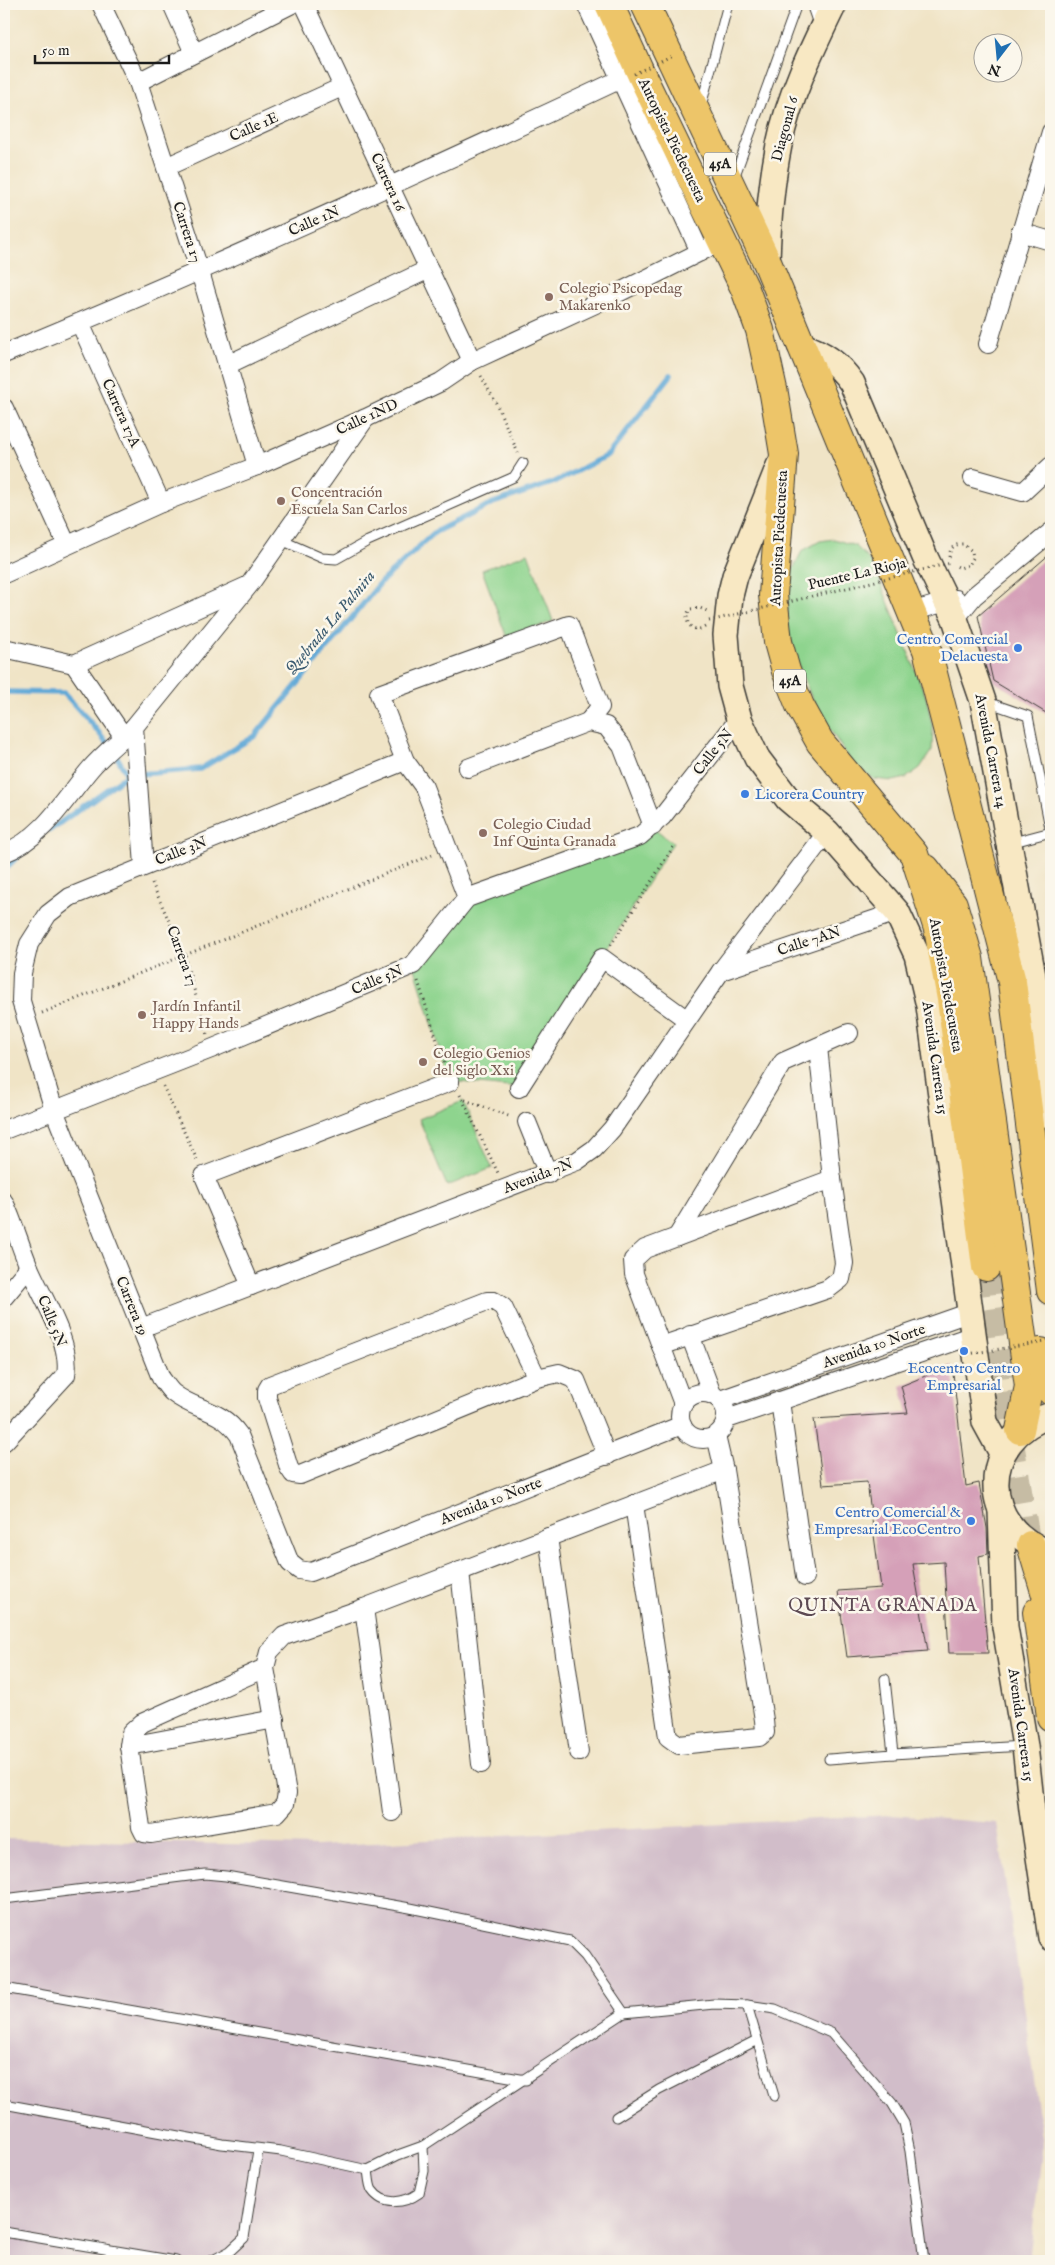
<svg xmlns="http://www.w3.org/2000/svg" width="1055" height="2265" font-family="'IM FELL English',serif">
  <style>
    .industrial { fill: #d1bdc9 }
    .green { fill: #8ed48e; stroke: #557855 }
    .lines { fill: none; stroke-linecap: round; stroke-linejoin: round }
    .stream { stroke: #60a9d7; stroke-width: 5.5 }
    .building { fill: #d5a0b8 }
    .highway-tunnel { stroke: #c6bca4; stroke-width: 28; stroke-dasharray: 28 14; stroke-linecap: butt }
    .lane-casing { stroke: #3c3a36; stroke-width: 11 }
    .street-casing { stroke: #3c3a36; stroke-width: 20 }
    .secondary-casing { stroke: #3c3a36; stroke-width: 28 }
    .highway-casing { stroke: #3c3a36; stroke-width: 30 }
    .path { stroke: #3c3a36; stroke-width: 3; stroke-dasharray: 1 4; stroke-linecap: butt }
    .lane { stroke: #fff; stroke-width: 9 }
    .street { stroke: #fff; stroke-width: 18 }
    .secondary { stroke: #f8e8c3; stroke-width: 25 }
    .highway { stroke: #edc569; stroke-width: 28 }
    .path-bridge { stroke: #3c3a36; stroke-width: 3; stroke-dasharray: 1 4; stroke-linecap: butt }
    .education-dot { fill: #8d6e63; stroke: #fbf7ec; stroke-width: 2 }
    .shop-dot { fill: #3f7fe0; stroke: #fbf7ec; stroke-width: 2 }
    .labels { text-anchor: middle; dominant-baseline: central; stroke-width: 5; stroke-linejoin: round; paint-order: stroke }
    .shield { fill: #fbf7ec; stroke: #5f5e5a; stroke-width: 1 }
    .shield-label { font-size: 14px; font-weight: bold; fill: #1c1c1c }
    .street-label { font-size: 15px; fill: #1c1c1c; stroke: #fbf7ec }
    .education-label { font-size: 15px; fill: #785e54; stroke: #fbf7ec; text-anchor: start }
    .shop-label { font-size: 15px; fill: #366cbe; stroke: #fbf7ec; text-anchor: end }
    .water-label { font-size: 16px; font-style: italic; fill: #3b5b70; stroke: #fbf7ec }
    .quarter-label { font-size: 18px; letter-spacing: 1px; fill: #5d4a53; stroke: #fbf7ec }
  </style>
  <rect width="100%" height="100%" fill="#fbf7ec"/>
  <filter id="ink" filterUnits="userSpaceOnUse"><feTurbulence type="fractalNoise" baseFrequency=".02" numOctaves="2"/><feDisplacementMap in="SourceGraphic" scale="10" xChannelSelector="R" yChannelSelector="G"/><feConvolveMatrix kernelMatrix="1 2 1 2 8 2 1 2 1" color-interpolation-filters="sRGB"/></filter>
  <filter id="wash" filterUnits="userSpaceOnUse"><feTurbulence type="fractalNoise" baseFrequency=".0096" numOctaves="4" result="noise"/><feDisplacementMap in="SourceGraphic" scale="20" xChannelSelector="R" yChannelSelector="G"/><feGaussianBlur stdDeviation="1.12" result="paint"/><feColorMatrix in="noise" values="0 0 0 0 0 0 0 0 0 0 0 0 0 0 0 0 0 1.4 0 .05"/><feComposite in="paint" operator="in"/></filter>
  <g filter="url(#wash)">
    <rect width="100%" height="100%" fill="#f0e4c6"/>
    <!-- industrial -->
    <path class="industrial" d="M891 1815 997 1823 1043 2143 1029 2261H4V1839L317 1846Z"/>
    <!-- green -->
    <g class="green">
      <path d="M834 539 856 546 873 564 926 697 933 729 932 750 920 768 906 778 893 781 874 779 853 765 815 706 798 665 787 625 789 577 802 551 820 541Z"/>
      <path d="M528 553 553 621 507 638 482 570Z"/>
      <path d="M654 828 673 843 518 1088 450 1081 414 965 468 900Z"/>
      <path d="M463 1101 492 1168 447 1186 419 1119Z"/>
    </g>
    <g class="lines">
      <!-- stream -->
      <g class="stream">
        <path d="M4 692 64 693C87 719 112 744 127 775"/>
        <path d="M50 830 127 775 200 769 255 736 381 582 435 532 493 503 555 482 608 455 671 375"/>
        <path d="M4 870 22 852"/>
      </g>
    </g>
    <g id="blocks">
      <!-- building -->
      <g class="building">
        <path d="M1051 553V716L993 681 978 616Z"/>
        <path d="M952 1365 966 1486 979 1483 987 1528 988 1554 979 1556 988 1653H949L944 1562 913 1564 928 1651 847 1657 838 1591 881 1588 867 1482 823 1485 814 1419 908 1413 901 1386Z"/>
      </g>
    </g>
  </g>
  <g filter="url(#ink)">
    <use href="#blocks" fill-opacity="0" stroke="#3c3a36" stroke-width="1"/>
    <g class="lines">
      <!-- highway-tunnel -->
      <path class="highway-tunnel" d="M986 1267 1004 1406 1029 1558"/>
      <defs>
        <g id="lane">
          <path d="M811 4 818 24"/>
          <path d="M701 106 728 4"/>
          <path d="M734 178 797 4"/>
          <path d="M281 540 322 558 336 559 368 541 514 477 523 463"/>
          <path d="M987 702 1028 716 1051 833"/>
          <path d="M1010 843 1051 832"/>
          <path d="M885 1679 893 1754 1023 1746"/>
          <path d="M829 1759 893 1754"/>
          <path d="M4 1899 205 1874 226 1876 410 1908 570 1941 585 1956 624 2013 714 2004 747 2005 775 2009 831 2033 892 2103 904 2123 910 2151 924 2261"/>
          <path d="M4 1988 526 2080"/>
          <path d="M747 2005 774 2096"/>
          <path d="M4 2104 222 2144 281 2151 368 2170 398 2155 423 2146 624 2013"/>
          <path d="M616 2117 659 2090 757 2040"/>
          <path d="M368 2170C369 2175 369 2185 372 2190 384 2207 405 2203 419 2193L424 2171 423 2146"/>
          <path d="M4 2232 176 2261"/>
          <path d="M211 2261 230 2251 244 2238 258 2150"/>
        </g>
        <g id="street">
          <path d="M101 4 138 82 200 272 257 466"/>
          <path d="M172 4 194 53"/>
          <path d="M304 4 472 361"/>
          <path d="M586 4 700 252"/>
          <path d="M138 82 292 4"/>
          <path d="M166 167 342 87"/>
          <path d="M1020 232 1051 241"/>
          <path d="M80 323 161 503"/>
          <path d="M988 344 1051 132"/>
          <path d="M4 354C212 268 417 175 621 79"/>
          <path d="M227 365 429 269"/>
          <path d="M4 408 67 545"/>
          <path d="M973 478 1023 492 1051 466"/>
          <path d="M4 574 161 503 257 466 366 418 441 382 472 361 604 300 722 241"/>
          <path d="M911 612 956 599"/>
          <path d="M955 619 974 596 1051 532"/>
          <path d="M4 648 74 664 247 586"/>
          <path d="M74 664 124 737"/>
          <path d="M405 761 70 897 48 914 29 944 22 973 21 1001 54 1110 161 1378C165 1383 168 1389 173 1393 197 1412 219 1407 239 1435L290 1563 299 1570 311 1572 682 1425"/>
          <path d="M468 768 588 722 606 726 622 746 653 826"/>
          <path d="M4 853C43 839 66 797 91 768 104 753 120 741 134 727"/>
          <path d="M144 866 134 727 250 584 365 419"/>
          <path d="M467 898 424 787 405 761 379 694 569 625 600 707 588 722"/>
          <path d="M721 971 897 912"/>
          <path d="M519 1088 602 958 686 1019"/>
          <path d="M527 1122 548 1174"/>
          <path d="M4 1130 211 1049 413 965 467 898 640 836 662 817 739 719"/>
          <path d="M4 1202C14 1223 20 1246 29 1267 42 1298 72 1342 66 1375L4 1442"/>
          <path d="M677 1237 783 1062 849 1033"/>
          <path d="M251 1286 204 1176 450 1082"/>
          <path d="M4 1297 29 1267"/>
          <path d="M141 1328 577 1161 594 1149 612 1129 721 971 827 832"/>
          <path d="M690 1335 712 1394"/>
          <path d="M661 1346 828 1289 841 1279 844 1263 832 1179 818 1047"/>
          <path d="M537 1378 503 1307 494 1301H487L270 1385 267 1390V1398L289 1468 293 1474 300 1475 537 1378 559 1373 576 1380 607 1456"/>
          <circle cx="703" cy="1416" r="23"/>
          <path d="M720 1400 971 1312"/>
          <path d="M780 1401 805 1577"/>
          <path d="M683 1404 634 1274 633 1260 645 1249 832 1179"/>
          <path d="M727 1419 974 1335"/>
          <path d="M634 1504 668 1737 679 1745 759 1737 765 1732 764 1720 724 1470 716 1436"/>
          <path d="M548 1537 579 1752"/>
          <path d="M460 1571 481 1764"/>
          <path d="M364 1608 392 1812"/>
          <path d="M265 1668 287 1793 285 1804 277 1813 151 1834 144 1833 141 1827 129 1746 131 1733 142 1723 265 1668 269 1652 284 1636 364 1608 724 1470"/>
          <path d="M129 1746 275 1719"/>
        </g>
        <g id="secondary">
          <path d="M767 262C768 223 771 184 779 145 789 96 812 49 834 4"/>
          <path d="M800 345C824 353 838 363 852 383L925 557 955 619 983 701 1033 976 1051 1116"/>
          <path d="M779 466 735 576 730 596 726 635 730 686 739 719 757 758 788 799 827 832 897 912 917 955 929 1006 985 1422 1002 1453"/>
          <path d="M1051 1415C977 1438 978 1530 1051 1553"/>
          <path d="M1001 1511 1005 1627 1025 1746 1032 1810 1051 1938"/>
        </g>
        <g id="highway">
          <path d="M609 4 642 76 745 289 760 330 774 394 784 454 773 595 778 642 786 671 800 706 820 742 914 854 938 929 951 999 986 1267"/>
          <path d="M645 4 767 262 927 650 1012 982 1051 1291"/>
          <path d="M926 869 953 904 969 958 1029 1386 1020 1430"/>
          <path d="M1041 1352 1045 1383 1051 1391"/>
          <path d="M1031 1545 1047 1598 1051 1631"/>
          <path d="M1037 1612 1051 1717"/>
        </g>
      </defs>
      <!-- lane casing -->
      <use href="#lane" class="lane-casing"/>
      <!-- street casing -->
      <use href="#street" class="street-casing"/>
      <!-- secondary casing -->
      <use href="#secondary" class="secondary-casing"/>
      <!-- highway casing -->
      <use href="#highway" class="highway-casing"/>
      <!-- path -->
      <g class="path">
        <path d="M481 376 496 403 518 453"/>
        <path d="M949 557C950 548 954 544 963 544L972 551 973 558 969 565 960 568 954 565"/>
        <path d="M705 627C692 634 682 621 690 609L700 608 707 611"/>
        <path d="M152 883 184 955 207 1034"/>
        <path d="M611 945 675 844"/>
        <path d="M418 981 445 1066"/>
        <path d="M42 1013 432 855"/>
        <path d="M163 1086 198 1162"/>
        <path d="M460 1095 499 1175"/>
        <path d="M465 1100 511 1117"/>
      </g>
      <!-- lane -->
      <use href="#lane" class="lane"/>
      <!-- street -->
      <use href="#street" class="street"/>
      <!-- secondary -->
      <use href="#secondary" class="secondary"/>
      <!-- highway -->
      <use href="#highway" class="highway"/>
      <!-- path-bridge -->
      <g class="path-bridge">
        <path d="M634 74 673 55"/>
        <path d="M709 621 951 563"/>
        <path d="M968 1354 1051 1341"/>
      </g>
    </g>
  </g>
  <!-- markers -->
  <g class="education-dot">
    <circle cx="549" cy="297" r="5"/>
    <circle cx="281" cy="501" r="5"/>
    <circle cx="483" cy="833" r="5"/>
    <circle cx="142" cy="1015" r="5"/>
    <circle cx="423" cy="1062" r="5"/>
  </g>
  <g class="shop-dot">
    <circle cx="1018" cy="648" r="5"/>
    <circle cx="745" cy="794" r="5"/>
    <circle cx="964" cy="1351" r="5"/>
    <circle cx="971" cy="1521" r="5"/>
  </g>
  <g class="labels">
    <!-- shield labels -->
    <g class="shield">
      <rect x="704" y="152.5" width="32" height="23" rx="4"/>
      <rect x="774" y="669.5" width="32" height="23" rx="4"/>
    </g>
    <g class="shield-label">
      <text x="720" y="164">45A</text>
      <text x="790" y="681">45A</text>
    </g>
    <!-- street labels -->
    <g class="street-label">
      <text transform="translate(254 127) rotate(-24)">Calle 1E</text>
      <text transform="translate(785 129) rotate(-75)">Diagonal 6</text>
      <text transform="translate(672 140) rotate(64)">Autopista Piedecuesta</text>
      <text transform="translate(388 182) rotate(65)">Carrera 16</text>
      <text transform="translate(314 221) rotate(-24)">Calle 1N</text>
      <text transform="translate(187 232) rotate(72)">Carrera 17</text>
      <text transform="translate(121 413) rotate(66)">Carrera 17A</text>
      <text transform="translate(367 417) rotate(-25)">Calle 1ND</text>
      <text transform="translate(779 538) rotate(-87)">Autopista Piedecuesta</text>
      <text transform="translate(857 574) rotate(-13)">Puente La Rioja</text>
      <text transform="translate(991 751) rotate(79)">Avenida Carrera 14</text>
      <text transform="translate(713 752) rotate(-52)">Calle 5N</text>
      <text transform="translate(181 851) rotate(-22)">Calle 3N</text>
      <text transform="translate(809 941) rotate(-18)">Calle 7AN</text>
      <text transform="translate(182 956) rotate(70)">Carrera 17</text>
      <text transform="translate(377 980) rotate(-23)">Calle 5N</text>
      <text transform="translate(946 985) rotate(80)">Autopista Piedecuesta</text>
      <text transform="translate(935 1058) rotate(82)">Avenida Carrera 15</text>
      <text transform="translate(538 1176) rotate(-21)">Avenida 7N</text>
      <text transform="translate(132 1306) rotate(68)">Carrera 19</text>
      <text transform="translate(52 1321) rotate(68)">Calle 5N</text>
      <text transform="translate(874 1346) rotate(-19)">Avenida 10 Norte</text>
      <text transform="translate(491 1501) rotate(-21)">Avenida 10 Norte</text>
      <text transform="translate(1021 1725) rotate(82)">Avenida Carrera 15</text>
    </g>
    <!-- education labels -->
    <g class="education-label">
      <text x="559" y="288">Colegio Psicopedag<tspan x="559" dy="17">Makarenko</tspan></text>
      <text x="291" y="492">Concentración<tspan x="291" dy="17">Escuela San Carlos</tspan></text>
      <text x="493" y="824">Colegio Ciudad<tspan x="493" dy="17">Inf Quinta Granada</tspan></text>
      <text x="152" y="1006">Jardín Infantil<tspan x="152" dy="17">Happy Hands</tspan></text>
      <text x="433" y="1053">Colegio Genios<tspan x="433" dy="17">del Siglo Xxi</tspan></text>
    </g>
    <!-- shop labels -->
    <g class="shop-label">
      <text x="1008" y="639">Centro Comercial<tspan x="1008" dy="17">Delacuesta</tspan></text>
      <text x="755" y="794" text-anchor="start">Licorera Country</text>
      <text x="964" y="1368" text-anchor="middle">Ecocentro Centro<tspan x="964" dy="17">Empresarial</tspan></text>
      <text x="961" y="1512">Centro Comercial &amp;<tspan x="961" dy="17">Empresarial EcoCentro</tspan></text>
    </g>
    <!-- water labels -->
    <g class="water-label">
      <text transform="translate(331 623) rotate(-50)">Quebrada La Palmira</text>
    </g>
    <!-- quarter labels -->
    <g class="quarter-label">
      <text x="883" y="1606">QUINTA GRANADA</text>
    </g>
  </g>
  <!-- margin -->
  <rect width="1055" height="2265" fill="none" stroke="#fbf7ec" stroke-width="20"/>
  <!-- north arrow -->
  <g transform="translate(998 58) rotate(196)"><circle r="24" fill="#fbf7ec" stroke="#a29f99"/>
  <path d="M0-4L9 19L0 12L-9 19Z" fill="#1f6fb2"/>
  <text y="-8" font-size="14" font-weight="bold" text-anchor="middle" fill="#1c1c1c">N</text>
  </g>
  <!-- scale -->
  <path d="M35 55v8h134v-8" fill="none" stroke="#1c1c1c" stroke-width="2.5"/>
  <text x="42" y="55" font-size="15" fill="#1c1c1c" stroke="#fbf7ec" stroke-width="4" paint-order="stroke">50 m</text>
</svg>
